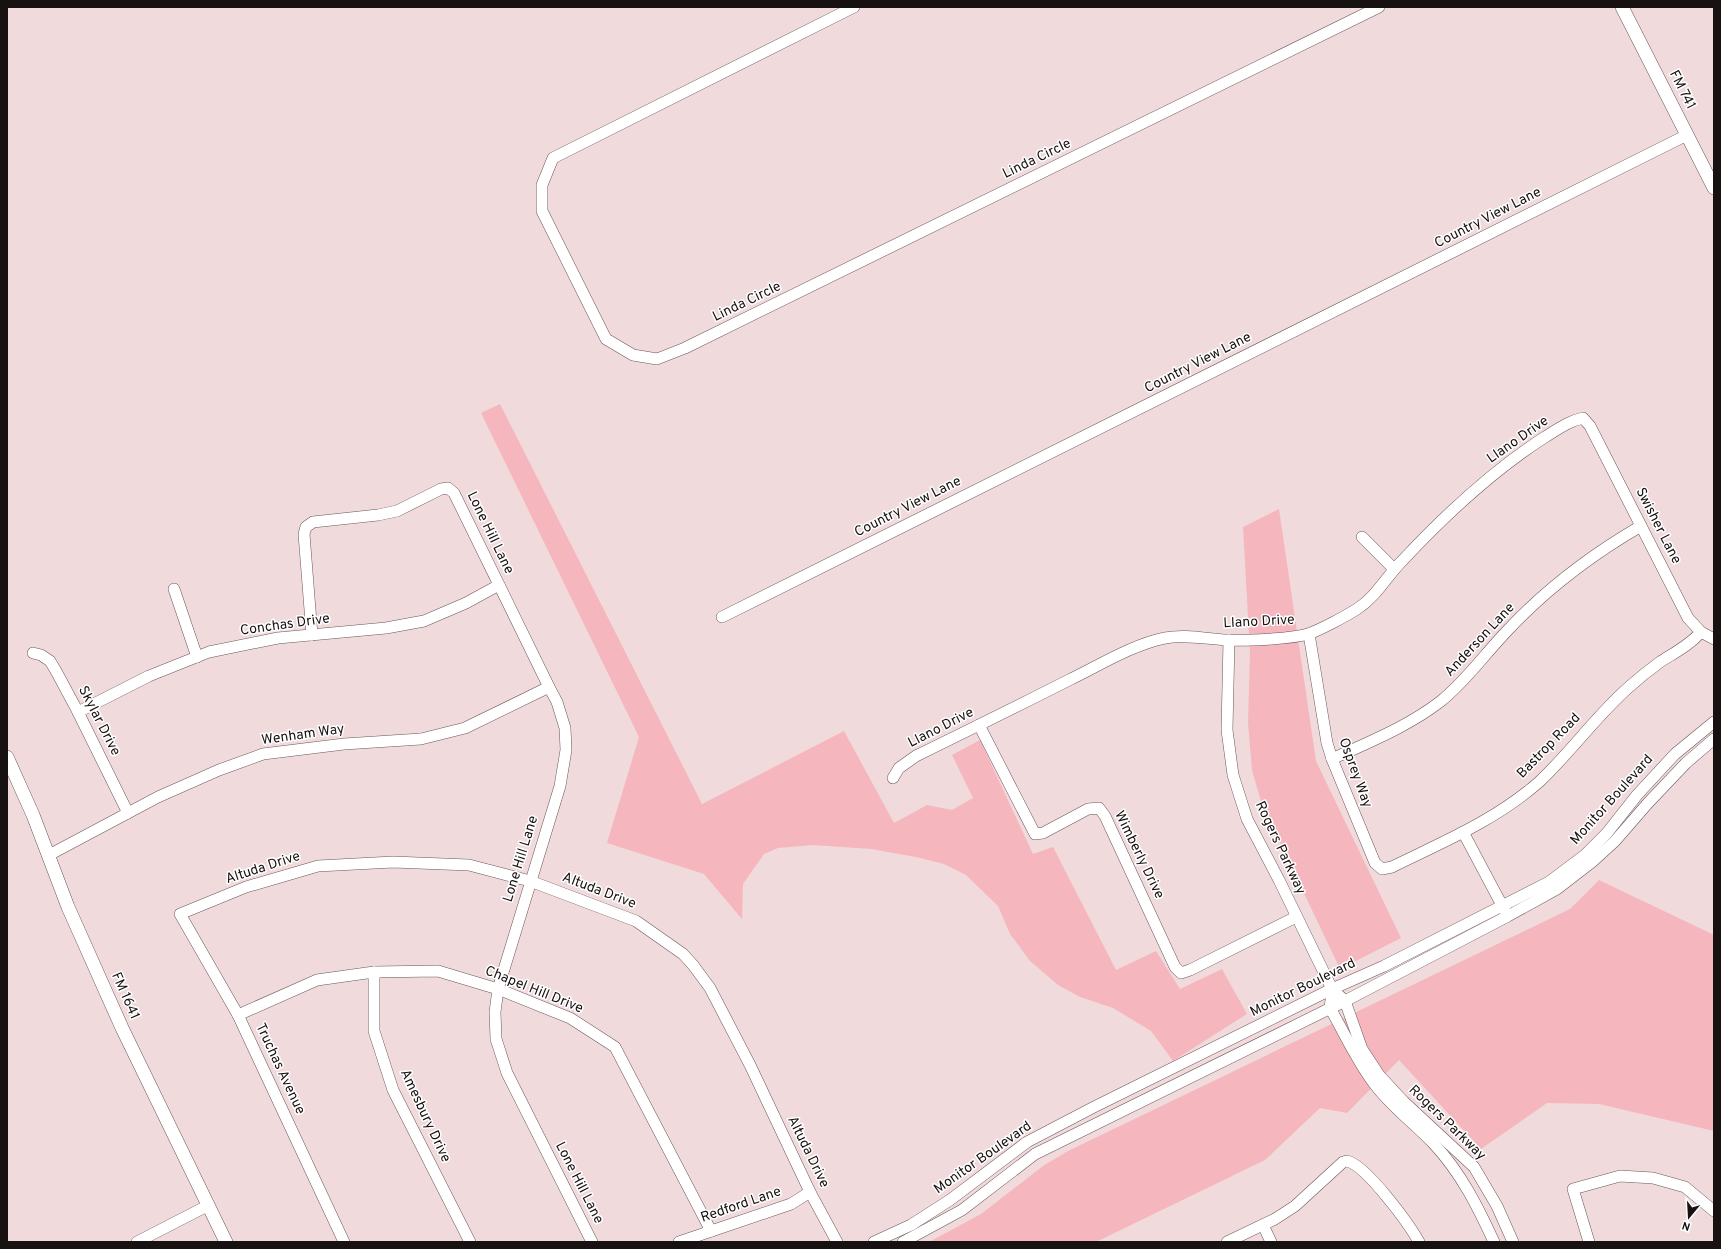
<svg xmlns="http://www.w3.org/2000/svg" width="1721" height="1249" font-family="Overpass,sans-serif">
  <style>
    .green { fill: #f5b7bd }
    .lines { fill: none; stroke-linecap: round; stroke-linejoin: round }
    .minor-casing { stroke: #6a5759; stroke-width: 12 }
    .major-casing { stroke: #6a5759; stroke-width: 14 }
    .minor { stroke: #fff; stroke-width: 11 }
    .major { stroke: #fff; stroke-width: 13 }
    .labels { text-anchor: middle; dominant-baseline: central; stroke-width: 3; stroke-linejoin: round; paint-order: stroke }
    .street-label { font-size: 14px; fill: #181111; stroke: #fff }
  </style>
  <rect width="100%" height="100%" fill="#f0dadc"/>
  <!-- green -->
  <g class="green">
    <path d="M500 404 702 804 844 731 894 823 927 805 952 810 973 798 952 755 980 740 1033 854 1053 847 1116 970 1156 951 1180 989 1222 969 1247 1014 1173 1061 1151 1031 1113 1008 1080 997 1058 985 1030 961 1010 934 998 906 966 875 944 864 916 857 871 849 813 845 778 848 764 854 743 884 742 919 704 874 607 843 639 737 481 413Z"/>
    <path d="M1279 509 1316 761 1401 938 1340 969 1262 805 1252 770 1248 723 1250 653 1243 527Z"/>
    <path d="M1599 880 1714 935V1131L1599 1104 1547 1103 1481 1149 1399 1060 1347 1113 1320 1108 1265 1160 1096 1242H929L981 1214 1043 1166 1068 1151 1570 909Z"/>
  </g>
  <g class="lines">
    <defs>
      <g id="minor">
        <path d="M854 7 553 158 542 185V211L606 339 633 355 657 359 685 348 1379 7"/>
        <path d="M1362 537 1394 569"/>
        <path d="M174 589 197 657"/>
        <path d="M722 617 1687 135"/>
        <path d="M1309 634 1327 743 1332 759 1375 863 1382 869 1392 867C1443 842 1496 820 1539 782 1571 752 1596 716 1629 687 1639 678 1649 670 1660 662 1674 653 1690 645 1701 632"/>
        <path d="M312 635 304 534 306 527 313 522 378 515 397 511 441 489 448 488 454 493 549 687 557 702 565 728 566 750 560 786 498 989 495 1012 496 1039 507 1073 592 1242"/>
        <path d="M1229 640 1227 730 1233 775 1247 819 1279 880 1332 989 1345 1001 1362 1049 1379 1075 1404 1102 1474 1167 1497 1206 1513 1242"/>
        <path d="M33 653 41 655 50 661 56 671 78 712 128 813"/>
        <path d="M78 712 149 676 209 652 278 638 386 628 424 621 466 603 499 585"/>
        <path d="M979 725 1035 834 1043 833 1088 809 1099 808 1105 816 1175 967 1181 973 1190 970 1296 917"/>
        <path d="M1332 759C1369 742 1409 726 1441 701 1466 681 1484 655 1506 632 1545 590 1591 555 1641 526"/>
        <path d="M893 778 899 768 916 756C967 731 1018 706 1069 680 1098 666 1134 644 1165 638 1185 634 1207 639 1227 640 1247 641 1290 639 1308 634 1320 630 1346 616 1357 609 1376 597 1386 577 1402 561 1445 515 1492 471 1545 437 1558 429 1569 421 1583 418L1590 426 1688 618 1701 632 1714 639"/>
        <path d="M1463 832 1505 911"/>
        <path d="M49 855 158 797 219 770 263 754 344 744 421 739 465 728 549 687"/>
        <path d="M374 972V1031L393 1090 470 1242"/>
        <path d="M1331 1000 1330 1008C1345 1034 1357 1062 1376 1086 1393 1108 1415 1124 1434 1144 1461 1173 1478 1207 1494 1242"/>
        <path d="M238 1015 317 980 374 972 438 971 498 989 570 1018 615 1047 711 1231"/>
        <path d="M1263 1225 1271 1242"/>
        <path d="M137 1242 209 1205"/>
        <path d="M344 1242 238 1015 180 914 246 887 318 866 393 862 469 865 530 881 636 921 683 954 693 965 710 988 750 1065 810 1192 837 1242"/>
        <path d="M679 1242 791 1204 810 1192"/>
        <path d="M874 1242 911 1225 950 1200 1027 1142 1094 1107 1332 989 1384 966 1549 882 1585 855 1607 833 1637 795 1675 754 1714 722"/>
        <path d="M903 1242 962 1210 1035 1154 1345 1001 1508 916 1557 889 1592 862 1615 841 1648 803 1686 763 1714 739"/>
        <path d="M1227 1242 1275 1219 1295 1206 1343 1162 1347 1161C1366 1165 1409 1224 1419 1242"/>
        <path d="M1589 1242 1573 1189 1620 1176 1653 1178 1685 1187 1714 1211"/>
      </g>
      <g id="major">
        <path d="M1622 7 1714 188"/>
        <path d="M7 757 33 815 68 907 122 1028 226 1242"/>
      </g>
    </defs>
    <!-- minor casing -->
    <use href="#minor" class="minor-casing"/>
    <!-- major casing -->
    <use href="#major" class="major-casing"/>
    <!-- minor -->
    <use href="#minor" class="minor"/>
    <!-- major -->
    <use href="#major" class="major"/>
  </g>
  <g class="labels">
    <!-- street labels -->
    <g class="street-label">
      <text transform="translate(1682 90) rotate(63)">FM 741</text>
      <text transform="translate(1037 159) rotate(-26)">Linda Circle</text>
      <text transform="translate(1488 218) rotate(-27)">Country View Lane</text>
      <text transform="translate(747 302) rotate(-26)">Linda Circle</text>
      <text transform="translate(1198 363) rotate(-27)">Country View Lane</text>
      <text transform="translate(1518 440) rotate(-35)">Llano Drive</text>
      <text transform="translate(908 507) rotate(-27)">Country View Lane</text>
      <text transform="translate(1658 526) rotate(63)">Swisher Lane</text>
      <text transform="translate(490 533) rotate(64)">Lone Hill Lane</text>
      <text transform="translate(1259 622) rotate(-3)">Llano Drive</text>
      <text transform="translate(285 625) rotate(-8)">Conchas Drive</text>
      <text transform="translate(1480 640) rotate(-47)">Anderson Lane</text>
      <text transform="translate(99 721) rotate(63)">Skylar Drive</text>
      <text transform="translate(941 728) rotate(-27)">Llano Drive</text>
      <text transform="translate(303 735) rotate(-8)">Wenham Way</text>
      <text transform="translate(1549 746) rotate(-46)">Bastrop Road</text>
      <text transform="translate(1355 773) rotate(70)">Osprey Way</text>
      <text transform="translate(1612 800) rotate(-48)">Monitor Boulevard</text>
      <text transform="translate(1280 848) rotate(65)">Rogers Parkway</text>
      <text transform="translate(1139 855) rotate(64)">Wimberly Drive</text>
      <text transform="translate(521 859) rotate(-73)">Lone Hill Lane</text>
      <text transform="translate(263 868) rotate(-18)">Altuda Drive</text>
      <text transform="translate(599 891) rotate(21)">Altuda Drive</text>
      <text transform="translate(1303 988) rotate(-26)">Monitor Boulevard</text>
      <text transform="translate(534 990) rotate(22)">Chapel Hill Drive</text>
      <text transform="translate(125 996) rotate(66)">FM 1641</text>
      <text transform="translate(280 1069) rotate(65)">Truchas Avenue</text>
      <text transform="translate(425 1116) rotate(65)">Amesbury Drive</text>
      <text transform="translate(1447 1123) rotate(44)">Rogers Parkway</text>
      <text transform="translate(808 1152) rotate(64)">Altuda Drive</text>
      <text transform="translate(983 1158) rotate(-35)">Monitor Boulevard</text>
      <text transform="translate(579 1183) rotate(63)">Lone Hill Lane</text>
      <text transform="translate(741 1205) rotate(-19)">Redford Lane</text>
    </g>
  </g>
  <!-- border -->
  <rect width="1721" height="1249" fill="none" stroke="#181111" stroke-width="16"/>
  <!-- north arrow -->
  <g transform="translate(1689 1217) rotate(198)" stroke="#ffffff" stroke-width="3" paint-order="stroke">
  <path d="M0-3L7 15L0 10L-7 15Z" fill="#181111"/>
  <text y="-6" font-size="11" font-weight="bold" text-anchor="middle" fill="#181111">N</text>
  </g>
</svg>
